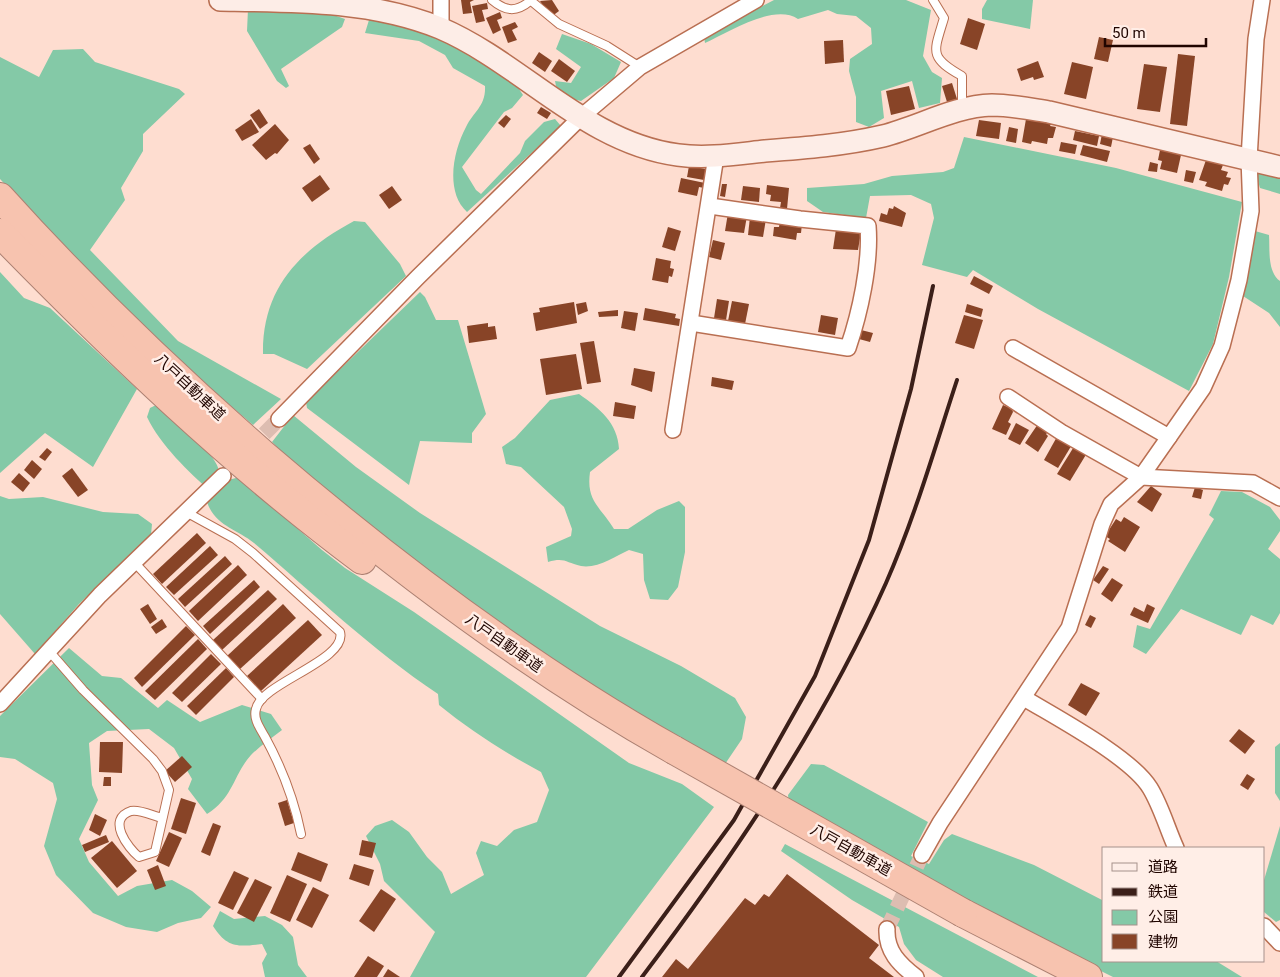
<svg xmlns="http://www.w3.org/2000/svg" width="1280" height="977" font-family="Roboto,'Noto Sans JP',sans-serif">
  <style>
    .green { fill: #84c9a7 }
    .building { fill: #884427 }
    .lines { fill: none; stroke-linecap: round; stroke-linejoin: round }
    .street-tunnel { stroke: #ddbdb1; stroke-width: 15; stroke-dasharray: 15 8; stroke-linecap: butt }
    .lane-casing { stroke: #b96f52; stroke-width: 10 }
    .street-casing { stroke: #b96f52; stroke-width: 18 }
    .secondary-casing { stroke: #b96f52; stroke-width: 24 }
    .highway-casing { stroke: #ac8072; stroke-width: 30 }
    .lane { stroke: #fff; stroke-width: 8 }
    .street { stroke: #fff; stroke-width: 15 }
    .secondary { stroke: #fdede7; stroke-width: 21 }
    .highway { stroke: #f7c3af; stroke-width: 28 }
    .rail { stroke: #3b1f19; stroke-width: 4 }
    .highway-bridge-casing { stroke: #ac8072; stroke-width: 30; stroke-linecap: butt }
    .highway-bridge { stroke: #f7c3af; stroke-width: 28 }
    .labels { text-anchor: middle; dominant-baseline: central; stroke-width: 5; stroke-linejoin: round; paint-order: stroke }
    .street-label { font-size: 15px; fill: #200500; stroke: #ffeee7 }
  </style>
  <rect width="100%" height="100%" fill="#feddd0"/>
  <!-- green -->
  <g class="green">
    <path d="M774 0H906L931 10 923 56 932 72 942 78 940 103 919 108 912 81 881 91 884 118 869 127 856 122V97L849 71 850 59 872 44 871 28 856 16 837 14 828 10 798 19C774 3 729 32 705 43L704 37Z"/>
    <path d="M987 0H1033L1030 29 982 19V9Z"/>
    <path d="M248 9 328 13 345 19 342 27 281 69 289 86 286 88 277 81 247 31Z"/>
    <path d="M369 20C423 21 472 57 517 86L523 95 512 108 504 112 462 167 476 190 481 194 520 153 525 141 544 122 555 119 561 126 467 212C445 192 453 151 466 127 474 111 486 106 485 86L453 68 445 55 419 41 365 33Z"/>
    <path d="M562 34 591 44 621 62 614 78 581 101 572 99 556 86 555 81 571 83 581 67 556 49Z"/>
    <path d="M83 49 95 62 179 89 185 94 143 134V151L121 188 125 200 90 250 178 341 281 399 253 425 168 352 99 284 0 179V57L39 77 53 50Z"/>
    <path d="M964 137 1116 168 1242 202 1229 277 1213 344 1189 391 1038 309 973 270 967 277 922 265 934 218 931 204 911 195 870 196 866 218 823 212 807 201V188L864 184 892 176 943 172 954 168Z"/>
    <path d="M1259 169 1280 176V194L1260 188 1257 178Z"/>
    <path d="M354 221 365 222 400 264 406 276 307 369 274 354H263C262 288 300 250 354 221Z"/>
    <path d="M1255 231 1269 235C1270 250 1267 271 1280 281V327L1269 313 1243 296Z"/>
    <path d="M0 272 24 298 50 308 137 389 93 467 45 433 0 473Z"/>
    <path d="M420 292 425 297 436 320H458L486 414 472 433V443L420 441 409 485 307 408 306 402Z"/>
    <path d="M579 394C599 408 618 423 619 449L590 472C586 502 600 506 614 529H628L657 510 679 501 685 507V552L678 587 668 600 650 599 644 580 643 554 629 550C616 556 597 569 581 566 566 563 565 557 548 562L546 547 571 536 572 529 564 507 521 467 506 464 502 447 515 438 550 400Z"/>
    <path d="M156 405C170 418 219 454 219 472L228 480 240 477 274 504 282 515 322 550 345 568 414 612 629 763 682 784 714 807 586 977H410L435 932 384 881 380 864 366 836 375 826 392 820 409 832 427 857 442 872 451 894 484 875 476 853 481 841 497 846 514 830 537 822 549 790 541 772C504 752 471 731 439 705L438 694C372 650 314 594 254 543 237 529 215 526 207 502L212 493C188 471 161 446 147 417L150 408Z"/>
    <path d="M293 415 356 467 420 513 600 626 681 666 735 698 746 717 742 739 721 770 502 631 310 479 272 442Z"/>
    <path d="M1221 491 1242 492 1270 507 1280 520V531L1268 549 1280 559V613L1273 625 1251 615 1241 635 1181 609 1146 654 1133 647 1137 625 1150 629 1214 519 1209 515Z"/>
    <path d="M0 496 9 499 43 497 103 512 138 514 152 524 151 535 79 604 35 654 0 614Z"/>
    <path d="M69 648 102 676 121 678 158 708 167 700 200 722 242 705 271 714 282 730C272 738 260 746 251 755 233 775 234 797 207 814L188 789 192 779 174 748 149 729 107 731 89 743 92 785 98 800 79 839 89 862 118 896 137 886 172 880 192 891 211 907 201 918 178 923 157 932 126 927 93 913 56 875 44 846 57 799 53 783 15 759 0 757V716Z"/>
    <path d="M1280 743V801L1275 793V747Z"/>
    <path d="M811 764 824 765 928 822 911 856 929 864 944 840 952 834 1034 865 1104 901V961H1216L1242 977H1113L918 880 789 804 788 795Z"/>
    <path d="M1280 826V920L1276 922 1264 912V880Z"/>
    <path d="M785 844 1038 977H943L916 960 904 944 899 927 852 900 781 851Z"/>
    <path d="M220 911 234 919 265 916 282 925 293 937 298 965 307 977H265L262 963 267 954 262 944C238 947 227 948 213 926Z"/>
  </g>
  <!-- building -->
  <g class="building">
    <path d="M461 0H474L470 2 472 13 463 14Z"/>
    <path d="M552 0 559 11 551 17 540 1Z"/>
    <path d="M487 3 488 9 482 10 485 21 476 23 472 6Z"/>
    <path d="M500 12 502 18 497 20 501 30 493 34 486 18Z"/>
    <path d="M968 18 985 24 977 50 960 44Z"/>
    <path d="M515 22 518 27 512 30 517 40 508 43 502 27Z"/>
    <path d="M1099 37 1113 40 1108 62 1094 59Z"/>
    <path d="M843 40 844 62 825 64 824 41Z"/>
    <path d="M539 52 552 61 545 72 532 63Z"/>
    <path d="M1178 54 1195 56 1187 126 1170 124Z"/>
    <path d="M559 59 575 71 567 82 551 71Z"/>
    <path d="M1038 61 1044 77 1034 80 1033 77 1021 81 1017 69Z"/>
    <path d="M1072 62 1093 67 1086 99 1064 94Z"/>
    <path d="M1144 64 1167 67 1160 112 1137 109Z"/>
    <path d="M952 83 957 99 947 102 942 86Z"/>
    <path d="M909 86 915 109 891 115 886 91Z"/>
    <path d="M541 107 551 113 547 119 537 113Z"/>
    <path d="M259 109 268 123 260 129 250 115Z"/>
    <path d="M506 115 511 119 504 128 498 123Z"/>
    <path d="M251 119 259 132 242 141 235 130Z"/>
    <path d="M1026 119 1051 124 1050 126 1056 127 1053 138H1048L1047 144 1032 141 1031 144 1022 142Z"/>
    <path d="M979 120 1001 123 999 139 976 136Z"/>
    <path d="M275 124 289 140 277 154 275 153 266 160 252 145Z"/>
    <path d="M1009 127 1018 129 1016 143 1006 141Z"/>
    <path d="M1075 131 1099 136 1097 146 1073 140Z"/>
    <path d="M1102 134 1113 137 1111 147 1100 144Z"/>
    <path d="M1061 142 1077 145 1075 154 1059 151Z"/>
    <path d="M310 144 320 159 314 164 303 148Z"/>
    <path d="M1083 145 1110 151 1107 162 1080 155Z"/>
    <path d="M1160 150 1181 155 1177 173 1160 169 1162 161 1158 160Z"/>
    <path d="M1206 160 1223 165 1221 170 1228 172 1226 177 1231 178 1228 185 1224 184 1222 191 1205 186 1207 182 1199 180Z"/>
    <path d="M1150 162 1158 164 1157 172 1148 171Z"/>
    <path d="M689 166 706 169 704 180 687 177Z"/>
    <path d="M1186 170 1196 172 1193 183 1184 181Z"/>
    <path d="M320 175 330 189 312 202 302 188Z"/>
    <path d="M681 178 705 183 704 188 699 187 697 196 678 192Z"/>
    <path d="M722 184H727L725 197 720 196Z"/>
    <path d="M767 185 789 188 787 209 780 208 781 202 770 201 771 195 766 194Z"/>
    <path d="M392 186 402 200 389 209 379 195Z"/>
    <path d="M743 186 760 188 759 202 741 200Z"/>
    <path d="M894 206 906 213 902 227 879 221 881 213 887 215 889 208 893 209Z"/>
    <path d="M728 213 747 216 744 233 725 231Z"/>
    <path d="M750 217 766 219 763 237 748 235Z"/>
    <path d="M780 221 802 224 801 233H797L796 240 773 236 774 227H779Z"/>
    <path d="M668 227 681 231 675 251 662 247Z"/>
    <path d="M836 229 861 232 858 250 833 249Z"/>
    <path d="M713 240 725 243 721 260 709 257Z"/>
    <path d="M656 258 671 261 670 268 674 269 672 277 669 276 668 283 652 280Z"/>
    <path d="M974 276 993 286 989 294 970 284Z"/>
    <path d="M717 299 729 301 726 320 714 318Z"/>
    <path d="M732 301 749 304 745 324 728 321Z"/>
    <path d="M574 302 577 323 536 331 533 313 540 312 539 308Z"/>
    <path d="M586 302 588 311 578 315 576 304Z"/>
    <path d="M967 304 983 309 981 317 965 312Z"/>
    <path d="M645 308 676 314 675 318 680 319 679 326 643 320Z"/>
    <path d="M618 310V316L599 317 598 312Z"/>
    <path d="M624 311 638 313 635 331 621 328Z"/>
    <path d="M821 315 838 318 835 335 818 332Z"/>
    <path d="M964 315 983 320 974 349 955 343Z"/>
    <path d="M488 323V327L495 326 497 339 469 343 467 326Z"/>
    <path d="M861 330 873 333 870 342 859 339Z"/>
    <path d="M594 341 601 382 587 384 580 343Z"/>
    <path d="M576 354 582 389 546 395 540 359Z"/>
    <path d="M634 368 655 372 652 392 631 385Z"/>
    <path d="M712 377 734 381 732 390 711 386Z"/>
    <path d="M615 402 636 406 634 419 613 416Z"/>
    <path d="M1003 405 1012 409 1013 412 1008 422 1011 424 1006 435 992 429Z"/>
    <path d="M1016 423 1029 430 1020 445 1008 439Z"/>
    <path d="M1038 424 1049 431 1046 434 1048 436 1038 452 1025 443Z"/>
    <path d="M1058 435 1073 443 1058 468 1044 460Z"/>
    <path d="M1075 445 1087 453 1070 481 1057 474Z"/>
    <path d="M47 448 52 452 45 461 39 457Z"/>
    <path d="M32 460 42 469 34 479 24 470Z"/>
    <path d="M72 468 88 490 78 497 62 476Z"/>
    <path d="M19 473 30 483 23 492 11 482Z"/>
    <path d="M1151 486 1162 494 1152 512 1137 502Z"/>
    <path d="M1195 487 1203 490 1201 499 1192 497Z"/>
    <path d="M1124 517 1140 527 1125 552 1108 541 1110 539 1105 536 1116 519 1121 522Z"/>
    <path d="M197 533 206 543 162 584 153 574Z"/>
    <path d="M210 546 218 555 174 595 166 587Z"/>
    <path d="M225 556 232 564 185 607 178 599Z"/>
    <path d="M238 565 247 575 198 621 189 611Z"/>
    <path d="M1103 566 1109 569 1099 584 1093 580Z"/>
    <path d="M1112 578 1123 585 1112 602 1101 594Z"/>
    <path d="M254 580 260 587 210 634 203 626Z"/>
    <path d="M268 590 277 599 222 650 213 640Z"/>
    <path d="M148 604 157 619 150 624 140 609Z"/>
    <path d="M283 604 296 618 240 669 227 656Z"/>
    <path d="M1147 604 1155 608 1148 623 1130 615 1134 607 1144 612Z"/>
    <path d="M1090 615 1096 618 1091 628 1085 625Z"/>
    <path d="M162 619 167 627 156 634 151 627Z"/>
    <path d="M308 620 322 635 261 691 247 676Z"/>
    <path d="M186 626 195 635 142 687 134 678Z"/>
    <path d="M198 639 207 649 155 700 145 691Z"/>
    <path d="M211 654 221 664 182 702 172 693Z"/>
    <path d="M226 668 234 677 196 715 187 706Z"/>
    <path d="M1081 683 1100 693 1086 716 1068 705Z"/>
    <path d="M1239 729 1255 741 1245 754 1229 741Z"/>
    <path d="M100 742H123L122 773 99 772Z"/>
    <path d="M182 756 192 767 175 782 165 771Z"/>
    <path d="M1247 774 1255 779 1248 790 1240 785Z"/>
    <path d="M104 777H111V786H103Z"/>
    <path d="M181 798 196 803 186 834 171 829Z"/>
    <path d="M287 800 294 823 285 826 278 803Z"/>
    <path d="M95 814 107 820 100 836 89 830Z"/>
    <path d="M213 823 221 826 210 856 201 852Z"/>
    <path d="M169 832 182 838 169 867 156 861Z"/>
    <path d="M106 835 109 842 85 852 82 845Z"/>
    <path d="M362 840 376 843 372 858 359 855Z"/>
    <path d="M112 841 137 871 117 888 91 858Z"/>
    <path d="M298 852 328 864 321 882 291 870Z"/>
    <path d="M354 864 374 870 369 886 349 879Z"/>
    <path d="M158 865 166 886 155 890 147 870Z"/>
    <path d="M234 871 249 878 233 910 218 903Z"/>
    <path d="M787 874 879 945 869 958 894 977H662L676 959 688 969 745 898 755 905 764 894 769 897Z"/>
    <path d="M287 875 307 884 290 922 270 913Z"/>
    <path d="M255 879 272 887 254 922 237 913Z"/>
    <path d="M313 887 329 895 312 928 296 920Z"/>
    <path d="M381 889 396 899 374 932 359 921Z"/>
    <path d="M368 956 384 966 377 977H354Z"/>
    <path d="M388 969 400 977H383Z"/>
  </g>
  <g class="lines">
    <!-- street-tunnel -->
    <g class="street-tunnel">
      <path d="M248 450 279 419"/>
      <path d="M887 929 922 855"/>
    </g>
    <defs>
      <g id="lane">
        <path d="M492 0C505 11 516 13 530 1"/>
        <path d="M530 0 559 24 607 46 640 67"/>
        <path d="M933 0 944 18C934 52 928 57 962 76V107"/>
        <path d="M186 512 235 539 253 553 340 632C348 660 261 683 256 709 253 719 260 728 265 737 282 768 294 799 301 834"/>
        <path d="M134 562 262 699"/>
        <path d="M49 651 83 690 153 759 162 771 169 790 155 852 139 857C128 848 106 819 131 811 140 809 153 816 162 818"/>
      </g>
      <g id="street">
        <path d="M441 28V0"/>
        <path d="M691 323 848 348C860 313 871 263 868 226L800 219 710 206"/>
        <path d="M1013 348 1169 437"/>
        <path d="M1008 397 1061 432 1141 477 1253 483 1280 498"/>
        <path d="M279 419 418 277 581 117 640 67 756 0"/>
        <path d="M673 430 716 156"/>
        <path d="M1024 698C1057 718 1131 757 1150 788 1161 806 1167 828 1176 848"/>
        <path d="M0 704 100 595 223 476"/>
        <path d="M922 855 940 823 1069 628 1102 524 1111 504 1141 477 1169 437 1203 388 1222 346 1239 280 1251 211 1249 159 1256 39 1262 0"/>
        <path d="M1264 926 1280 943"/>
        <path d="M887 929C886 951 899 964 916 977"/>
      </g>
      <path id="secondary" d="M220 0C294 1 371 0 440 28 522 63 586 143 678 155 707 159 737 154 765 151 805 148 844 145 883 136 919 127 954 106 992 105 1011 105 1030 109 1049 112L1280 167"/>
      <g id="highway">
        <path d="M0 197C82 288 171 374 264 455 392 565 527 667 674 750"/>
        <path d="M0 233C113 349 232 463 362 560"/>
        <path d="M963 913 1088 977"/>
      </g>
    </defs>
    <!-- lane casing -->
    <use href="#lane" class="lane-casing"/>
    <!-- street casing -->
    <use href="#street" class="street-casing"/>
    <!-- secondary casing -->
    <use href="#secondary" class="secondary-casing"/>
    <!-- highway casing -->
    <use href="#highway" class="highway-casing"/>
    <!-- lane -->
    <use href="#lane" class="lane"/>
    <!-- street -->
    <use href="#street" class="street"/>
    <!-- secondary -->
    <use href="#secondary" class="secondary"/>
    <!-- highway -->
    <use href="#highway" class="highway"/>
    <!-- rail -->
    <g class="rail">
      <path d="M619 977 734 820 815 676 869 540 911 389 933 286"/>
      <path d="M642 977C735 854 823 724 886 583 915 517 935 447 957 380"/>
    </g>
    <defs>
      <path id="highway-bridge" d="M674 750 963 913"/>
    </defs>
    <!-- highway-bridge casing -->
    <use href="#highway-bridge" class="highway-bridge-casing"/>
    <!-- highway-bridge -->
    <use href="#highway-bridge" class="highway-bridge"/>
  </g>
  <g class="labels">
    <!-- street labels -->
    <g class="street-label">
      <text transform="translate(190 387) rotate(43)">八戸自動車道</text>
      <text transform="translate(504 643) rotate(35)">八戸自動車道</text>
      <text transform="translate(851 850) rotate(29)">八戸自動車道</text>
    </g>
  </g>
  <!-- legend -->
  <rect x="1102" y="847" width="162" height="115" fill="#ffeee7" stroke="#a6918b"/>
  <rect x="1112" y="863" width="25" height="8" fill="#fdede7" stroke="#a6918b"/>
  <text x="1148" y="872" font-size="15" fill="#200500">道路</text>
  <rect x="1112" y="888" width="25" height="8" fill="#3b1f19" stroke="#a6918b"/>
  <text x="1148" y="897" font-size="15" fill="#200500">鉄道</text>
  <rect x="1112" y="910" width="25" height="15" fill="#84c9a7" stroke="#a6918b"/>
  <text x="1148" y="922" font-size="15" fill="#200500">公園</text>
  <rect x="1112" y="934" width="25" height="15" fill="#884427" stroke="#a6918b"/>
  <text x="1148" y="947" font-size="15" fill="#200500">建物</text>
  <!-- scale -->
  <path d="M1105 38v8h101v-8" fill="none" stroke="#200500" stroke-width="2.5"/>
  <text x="1112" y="38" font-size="15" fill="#200500" stroke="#ffeee7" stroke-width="4" paint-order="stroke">50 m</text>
</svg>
